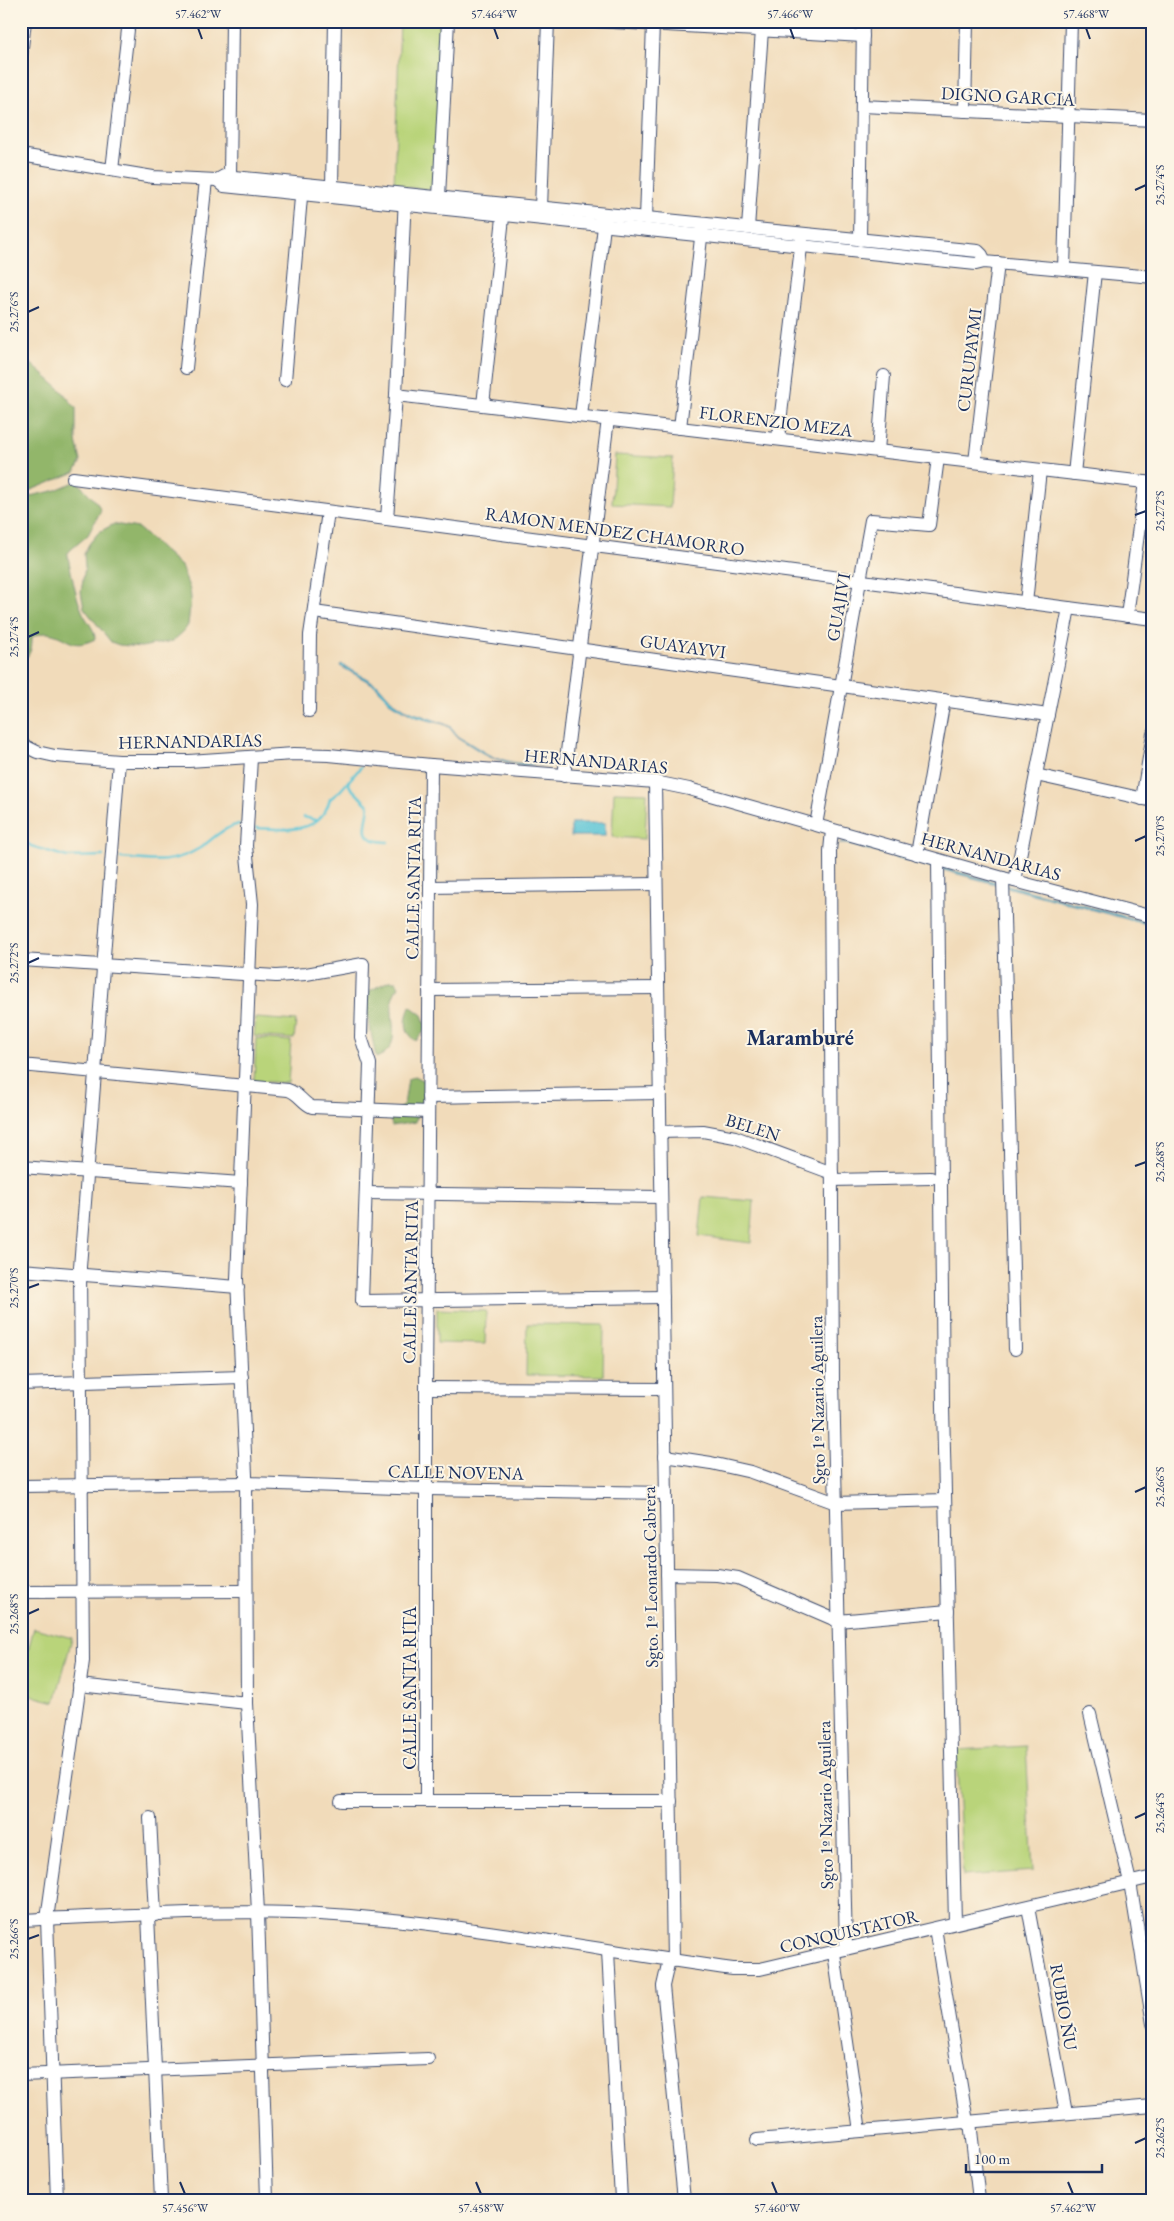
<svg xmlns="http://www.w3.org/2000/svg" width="1174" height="2221" font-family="'EB Garamond',serif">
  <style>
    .green { fill: #b9d47a; stroke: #6a826c }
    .forest { fill: #92b66a; stroke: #567264 }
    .water { fill: #5bc5d6; stroke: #3b7a9a }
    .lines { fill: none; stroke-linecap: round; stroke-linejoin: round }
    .stream { stroke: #5bc5d6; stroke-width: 2.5 }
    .minor-casing { stroke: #3b496c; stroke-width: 14 }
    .minor { stroke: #fff; stroke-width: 12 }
    .ticks { fill: none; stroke: #1b2f5e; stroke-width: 2 }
    .labels { text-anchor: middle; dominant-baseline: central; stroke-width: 4; stroke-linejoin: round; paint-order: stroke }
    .street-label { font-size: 18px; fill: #1b2f5e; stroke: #fcf5e5 }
    .district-label { font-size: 22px; font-weight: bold; fill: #1b2f5e; stroke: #fcf5e5 }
    .neatline { fill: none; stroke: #1b2f5e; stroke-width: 2 }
    .ticks-label { font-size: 12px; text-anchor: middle; fill: #1b2f5e }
  </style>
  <rect width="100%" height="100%" fill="#fcf5e5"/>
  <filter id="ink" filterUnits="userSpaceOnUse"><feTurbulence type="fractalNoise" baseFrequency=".02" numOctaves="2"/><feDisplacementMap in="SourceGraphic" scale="10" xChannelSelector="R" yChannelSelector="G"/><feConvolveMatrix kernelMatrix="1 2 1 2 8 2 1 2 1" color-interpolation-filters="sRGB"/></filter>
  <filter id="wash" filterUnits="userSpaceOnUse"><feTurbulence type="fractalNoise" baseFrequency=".0096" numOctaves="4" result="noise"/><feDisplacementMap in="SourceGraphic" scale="20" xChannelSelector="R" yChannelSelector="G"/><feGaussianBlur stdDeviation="1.12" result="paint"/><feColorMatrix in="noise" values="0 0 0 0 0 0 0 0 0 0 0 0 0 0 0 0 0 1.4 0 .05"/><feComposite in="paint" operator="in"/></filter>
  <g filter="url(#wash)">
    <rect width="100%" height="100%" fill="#f1dbba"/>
    <!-- green -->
    <g class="green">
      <path d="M400 21H442L434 190 394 186Z"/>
      <path d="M615 455 673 458 670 507 612 504Z"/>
      <path d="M614 792 647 793 645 839 612 837Z"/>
      <path d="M256 1018 296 1021 294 1039 254 1036Z"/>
      <path d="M256 1038 291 1041 288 1083 254 1081Z"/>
      <path d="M703 1197 754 1201 751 1243 699 1236Z"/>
      <path d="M437 1309 486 1311 485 1344 437 1343Z"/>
      <path d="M527 1324 604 1325 603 1376 526 1375Z"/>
      <path d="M34 1628 72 1638 55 1702 21 1693V1676Z"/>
      <path d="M1026 1746 1033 1871 963 1876 956 1750Z"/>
    </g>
    <!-- forest -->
    <g class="forest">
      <path d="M21 355 61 390 76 408V441L81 461 75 472 24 493 21 492Z"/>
      <path d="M77 481 97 503 101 510 88 535 67 553C72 573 74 592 82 611 86 621 95 628 95 639 70 651 70 637 48 633 44 632 37 635 32 637 32 648 31 655 21 662V498L53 491Z"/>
      <path d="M114 524 138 528 181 566 190 590 191 598 188 625 184 631 173 641 141 647 119 645 111 642 84 608 81 592 85 567 84 554 89 544 99 532Z"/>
      <path d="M389 981H396L399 987C379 1006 411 1045 376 1058L366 1006 369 991Z"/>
      <path d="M410 1006 422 1015 427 1028 416 1041C403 1031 405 1020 410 1006Z"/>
      <path d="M415 1076 425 1081C428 1096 419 1107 415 1122L392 1126 389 1115 404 1105 408 1079Z"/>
    </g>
    <!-- water -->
    <g class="water">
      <path d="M341 664 378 685 391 700 408 711 443 723 451 727 458 736 492 757 516 763 557 766 517 765 489 757 457 737 449 727 443 724 416 717 397 707 389 702 376 686 340 666Z"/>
      <rect x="571" y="823" width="34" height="13"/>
      <path d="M846 842 1153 924V926L846 844H838Z"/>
    </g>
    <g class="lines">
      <!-- stream -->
      <g class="stream">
        <path d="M348 781 350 787 369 806C367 826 356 841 388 842"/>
        <path d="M304 817 315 820"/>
        <path d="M256 828C286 829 320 836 330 799L340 791 361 767"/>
        <path d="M21 832 24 841 31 846 67 857 103 856"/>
        <path d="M121 858C152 861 172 865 200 848 213 839 222 828 239 824"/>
      </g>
    </g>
  </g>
  <g filter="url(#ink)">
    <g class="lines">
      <defs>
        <g id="minor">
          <path d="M594 21 863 36"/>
          <path d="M21 56 25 21"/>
          <path d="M862 106 1153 120"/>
          <path d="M965 111 967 21"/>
          <path d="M21 155 153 177 217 180 224 176 978 251 982 255 984 262"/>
          <path d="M112 170 129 21"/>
          <path d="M230 176 232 21"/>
          <path d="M217 180 224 186 976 264 984 262 1153 277"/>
          <path d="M332 186 335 21"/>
          <path d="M439 197 448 21"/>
          <path d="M541 208 548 21"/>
          <path d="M646 218 653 24"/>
          <path d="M748 228 762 30"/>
          <path d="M860 240 863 21"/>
          <path d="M1064 269 1071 21"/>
          <path d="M186 368 206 180"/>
          <path d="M285 380 302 186"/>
          <path d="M396 395 1153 483"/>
          <path d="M483 405 504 208"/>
          <path d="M581 416 605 218"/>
          <path d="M680 428 702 229"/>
          <path d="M778 439 802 239"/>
          <path d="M878 451 884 376"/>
          <path d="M975 462 998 263"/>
          <path d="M1074 474 1095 272"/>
          <path d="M73 478 1153 619"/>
          <path d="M387 519 396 395 405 196"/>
          <path d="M1026 603 1040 470"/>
          <path d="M314 612 1048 715"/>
          <path d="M1127 616 1145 482"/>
          <path d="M309 711 310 635 328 512"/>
          <path d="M21 744 37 752 55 756 119 761H189L294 754 329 755 431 765 655 782 689 789 1003 878 1153 917"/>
          <path d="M251 758 246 846 252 904 237 1279 246 1475 247 1703 258 1912 267 2200"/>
          <path d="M1036 775 1153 801"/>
          <path d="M564 776 608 419"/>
          <path d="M655 782 673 1961"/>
          <path d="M1142 799 1153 734"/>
          <path d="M816 825 871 520 929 525 938 458"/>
          <path d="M832 830 830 851 833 1380 846 1949"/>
          <path d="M917 854 944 700"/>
          <path d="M938 860 943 1407 955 1923"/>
          <path d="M1003 878 1015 1349"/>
          <path d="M1015 881 1069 608"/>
          <path d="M430 887 656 884"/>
          <path d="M21 960 276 976 306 974 363 964 361 1037 370 1064 362 1301 663 1297"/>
          <path d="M429 990 658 988"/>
          <path d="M21 1065 288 1090C299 1093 302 1103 312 1107L428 1112"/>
          <path d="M428 1097 660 1093"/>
          <path d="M660 1132 703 1131 735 1137 832 1173"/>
          <path d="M21 1167 241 1183"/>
          <path d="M832 1180 931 1178"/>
          <path d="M366 1193 661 1197"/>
          <path d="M21 1270 238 1287"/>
          <path d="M21 1384 242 1377"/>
          <path d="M426 1388 664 1389"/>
          <path d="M665 1456 711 1463 751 1472 836 1503 945 1500"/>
          <path d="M21 1486 246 1483 427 1489 666 1493"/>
          <path d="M667 1574 717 1575 738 1578 838 1621 948 1611"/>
          <path d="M21 1592 246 1591"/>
          <path d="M79 1685 247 1703"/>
          <path d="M1090 1714 1130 1882 1153 2024"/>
          <path d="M426 1800V1388L431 765"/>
          <path d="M341 1801H671"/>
          <path d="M150 1818 155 1915"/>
          <path d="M1028 1907 1066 2113"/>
          <path d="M148 1915 161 2200"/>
          <path d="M21 1920C126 1916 231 1908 335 1915 469 1924 601 1951 733 1969H760L1153 1877"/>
          <path d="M935 1928 967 2122"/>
          <path d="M608 1951 621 2200"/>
          <path d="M834 1953 860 2131"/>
          <path d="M669 1960 663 1986 684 2200"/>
          <path d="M21 2075 428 2059"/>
          <path d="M970 2122 979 2200"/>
          <path d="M757 2140 1153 2106"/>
          <path d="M57 2200 47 1919 83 1661 80 1267 119 761"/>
        </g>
      </defs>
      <!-- minor casing -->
      <use href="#minor" class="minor-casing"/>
      <!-- minor -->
      <use href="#minor" class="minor"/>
    </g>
  </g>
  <!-- ticks -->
  <path class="ticks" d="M198 28 202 39M494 28 498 39M790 28 794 39M1086 28 1090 39M1135 190 1146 185M28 312 39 307M1135 515 1146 511M28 637 39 632M1135 841 1146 836M28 963 39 958M1135 1166 1146 1162M28 1288 39 1284M1135 1492 1146 1487M28 1614 39 1609M1135 1818 1146 1813M28 1939 39 1935M1135 2143 1146 2138M180 2182 185 2194M476 2182 481 2194M772 2182 777 2194M1068 2182 1073 2194"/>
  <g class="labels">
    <!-- street labels -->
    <g class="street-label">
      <text transform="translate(1008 96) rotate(3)">DIGNO GARCIA</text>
      <text transform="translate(969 360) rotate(-83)">CURUPAYMI</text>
      <text transform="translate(776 421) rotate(7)">FLORENZIO MEZA</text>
      <text transform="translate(615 531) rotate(8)">RAMON MENDEZ CHAMORRO</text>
      <text transform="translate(838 607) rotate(-80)">GUAJIVI</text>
      <text transform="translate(683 646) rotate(8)">GUAYAYVI</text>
      <text transform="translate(190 741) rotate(-1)">HERNANDARIAS</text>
      <text transform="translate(596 761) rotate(5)">HERNANDARIAS</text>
      <text transform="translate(991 856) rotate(15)">HERNANDARIAS</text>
      <text transform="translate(413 878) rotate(-89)">CALLE SANTA RITA</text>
      <text transform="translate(753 1127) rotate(17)">BELEN</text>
      <text transform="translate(410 1282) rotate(-89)">CALLE SANTA RITA</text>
      <text transform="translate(817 1400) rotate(-91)">Sgto 1º Nazario Aguilera</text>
      <text transform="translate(456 1472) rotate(1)">CALLE NOVENA</text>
      <text transform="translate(650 1577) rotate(-91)">Sgto. 1º Leonardo Cabrera</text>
      <text transform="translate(409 1688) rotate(-90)">CALLE SANTA RITA</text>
      <text transform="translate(825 1805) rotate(-91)">Sgto 1º Nazario Aguilera</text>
      <text transform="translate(849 1931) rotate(-13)">CONQUISTATOR</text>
      <text transform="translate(1064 2007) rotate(80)">RUBIO ÑU</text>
    </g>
    <!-- district labels -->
    <g class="district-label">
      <text x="800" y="1037">Maramburé</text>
    </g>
  </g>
  <!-- margin -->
  <rect width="1174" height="2221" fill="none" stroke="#fcf5e5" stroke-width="55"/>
  <!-- scale -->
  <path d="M966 2164v8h136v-8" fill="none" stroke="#1b2f5e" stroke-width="2.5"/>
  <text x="974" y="2164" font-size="15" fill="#1b2f5e" stroke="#fcf5e5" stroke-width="4" paint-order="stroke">100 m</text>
  <rect x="28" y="28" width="1118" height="2166" class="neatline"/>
  <g class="ticks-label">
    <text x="198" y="18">57.462°W</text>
    <text x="494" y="18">57.464°W</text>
    <text x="790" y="18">57.466°W</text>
    <text x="1086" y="18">57.468°W</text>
    <text transform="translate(1160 185) rotate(-90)" y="4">25.274°S</text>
    <text transform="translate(14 312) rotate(-90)" y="4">25.276°S</text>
    <text transform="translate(1160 511) rotate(-90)" y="4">25.272°S</text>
    <text transform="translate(14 637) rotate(-90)" y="4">25.274°S</text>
    <text transform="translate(1160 836) rotate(-90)" y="4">25.270°S</text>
    <text transform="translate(14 963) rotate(-90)" y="4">25.272°S</text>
    <text transform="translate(1160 1162) rotate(-90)" y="4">25.268°S</text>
    <text transform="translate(14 1288) rotate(-90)" y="4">25.270°S</text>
    <text transform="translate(1160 1487) rotate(-90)" y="4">25.266°S</text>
    <text transform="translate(14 1614) rotate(-90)" y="4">25.268°S</text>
    <text transform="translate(1160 1813) rotate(-90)" y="4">25.264°S</text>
    <text transform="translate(14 1939) rotate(-90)" y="4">25.266°S</text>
    <text transform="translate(1160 2138) rotate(-90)" y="4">25.262°S</text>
    <text x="185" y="2212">57.456°W</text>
    <text x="481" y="2212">57.458°W</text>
    <text x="777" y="2212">57.460°W</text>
    <text x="1073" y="2212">57.462°W</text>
  </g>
</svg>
